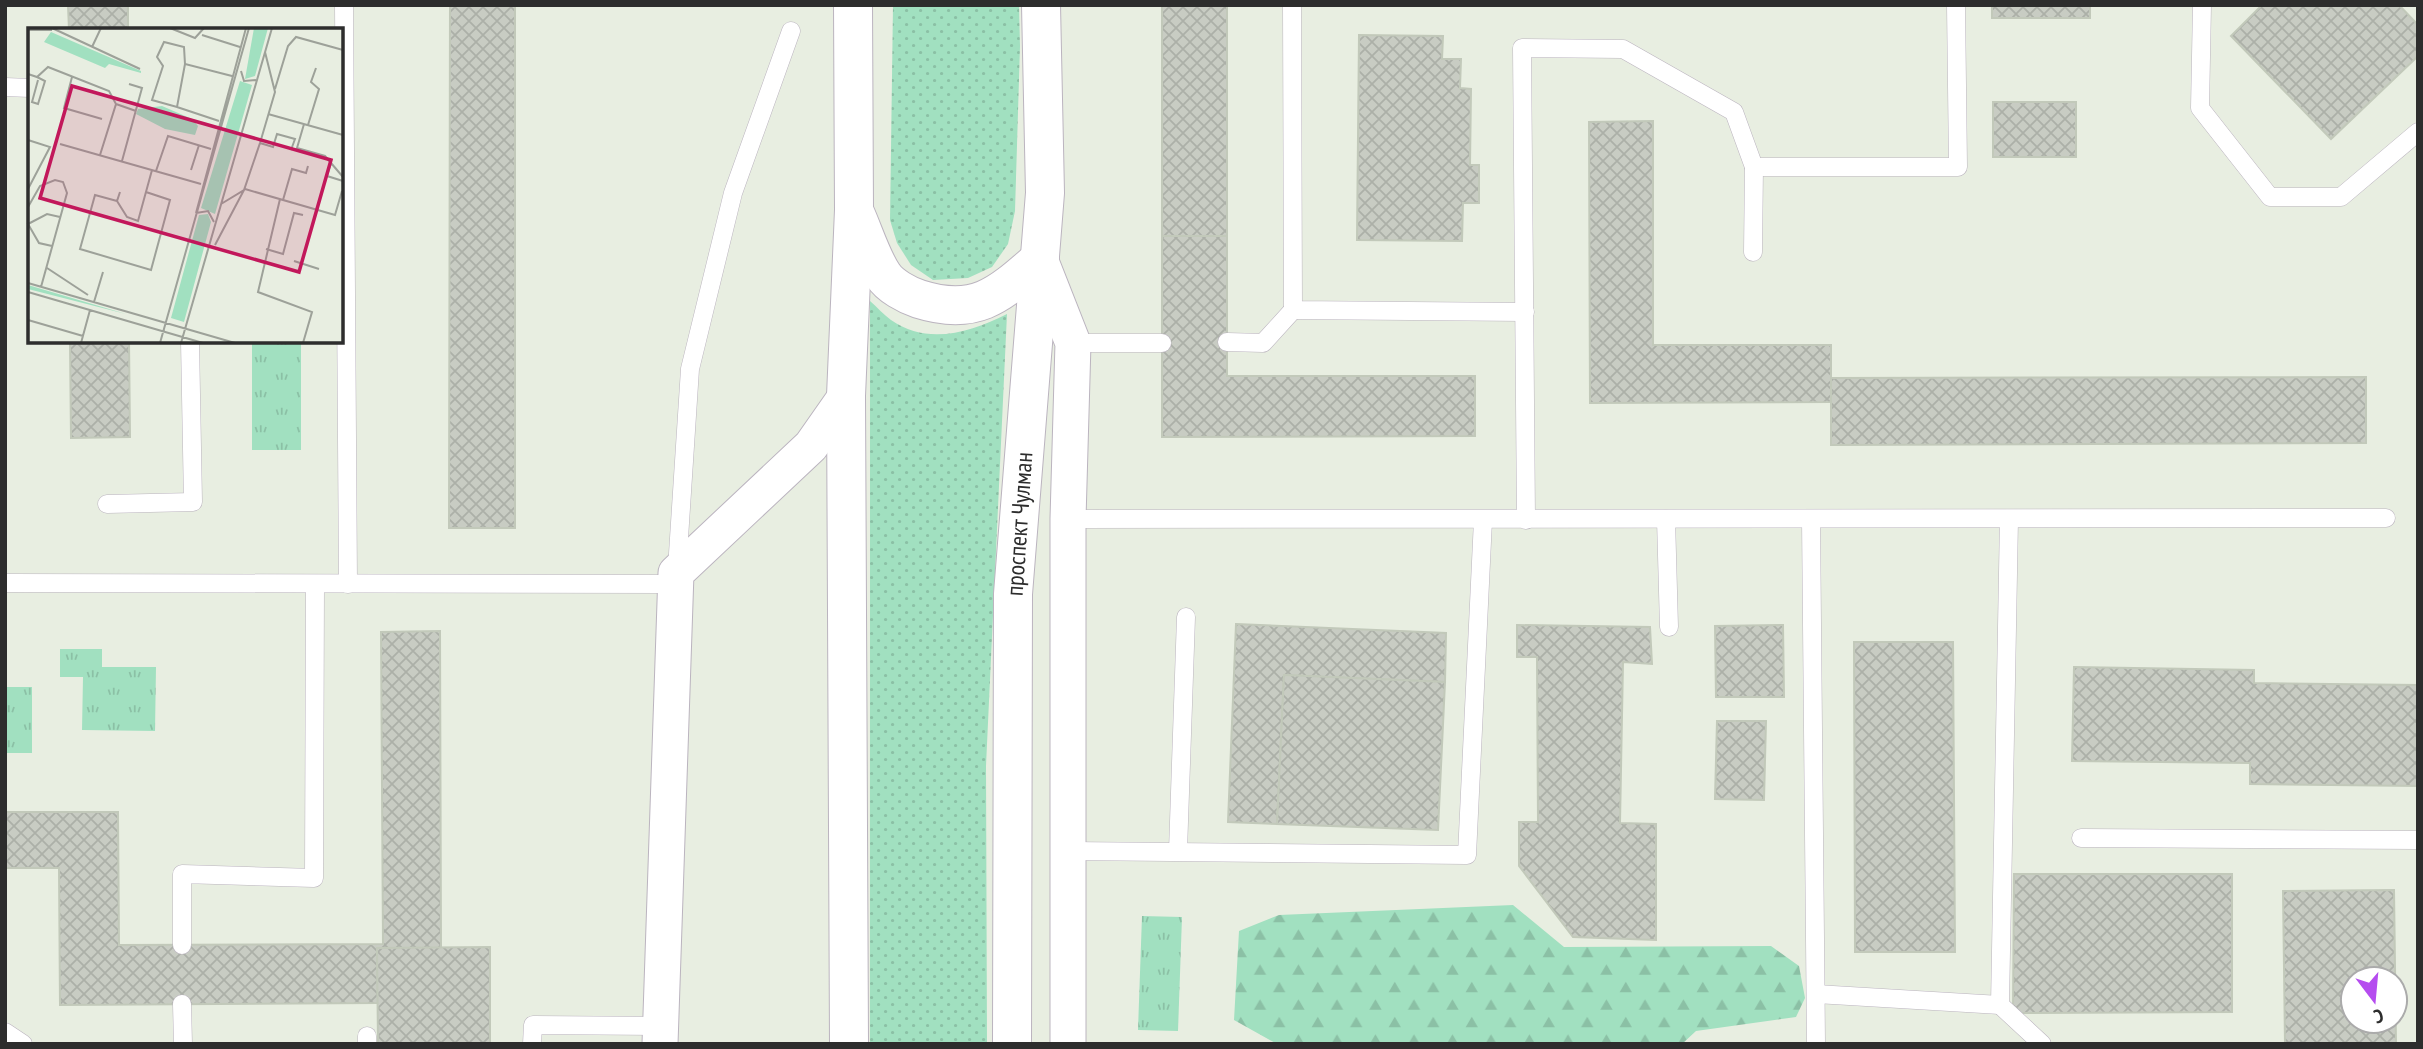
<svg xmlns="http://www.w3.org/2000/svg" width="2423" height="1049" font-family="'PT Sans Narrow',sans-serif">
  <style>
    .grass { fill: url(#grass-dots) }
    .forest { fill: url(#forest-firs) }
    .park { fill: url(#park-tufts) }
    .building { fill: url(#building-cross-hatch); stroke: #c2c9ba; stroke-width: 2; fill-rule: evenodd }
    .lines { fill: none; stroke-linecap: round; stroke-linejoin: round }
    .lane-casing { stroke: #bbb4bf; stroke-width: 19 }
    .street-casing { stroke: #bbb4bf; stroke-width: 37 }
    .secondary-casing { stroke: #bbb4bf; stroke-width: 40 }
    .lane { stroke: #fff; stroke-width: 18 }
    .street { stroke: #fff; stroke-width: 35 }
    .secondary { stroke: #fff; stroke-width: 38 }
    .labels { text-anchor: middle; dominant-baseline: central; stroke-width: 7; stroke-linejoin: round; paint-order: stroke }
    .street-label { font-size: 24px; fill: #2d2d2d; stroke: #fff }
    .inset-road { fill: none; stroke: #9da199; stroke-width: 2 }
    .view { fill: #c2185b; fill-opacity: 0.15; stroke: #c2185b; stroke-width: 3.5 }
    .inset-edge { fill: none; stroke: #2d2d2d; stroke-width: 3.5 }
  </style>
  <defs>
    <pattern id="grass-dots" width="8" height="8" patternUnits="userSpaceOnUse" patternTransform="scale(1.75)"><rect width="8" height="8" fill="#a1e0c0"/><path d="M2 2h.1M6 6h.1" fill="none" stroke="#8bc0a5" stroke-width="1.8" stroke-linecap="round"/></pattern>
    <pattern id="forest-firs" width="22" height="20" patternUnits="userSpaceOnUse" patternTransform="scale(1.75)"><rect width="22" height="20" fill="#a1e0c0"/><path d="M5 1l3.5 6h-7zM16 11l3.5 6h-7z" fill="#8bc0a5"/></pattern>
    <pattern id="park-tufts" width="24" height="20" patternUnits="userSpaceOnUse" patternTransform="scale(1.75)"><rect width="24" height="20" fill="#a1e0c0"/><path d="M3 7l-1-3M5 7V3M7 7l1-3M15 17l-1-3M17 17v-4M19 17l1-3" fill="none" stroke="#8bc0a5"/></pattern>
    <pattern id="building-cross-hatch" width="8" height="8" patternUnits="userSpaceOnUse" patternTransform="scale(1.75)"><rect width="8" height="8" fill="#c8ccc3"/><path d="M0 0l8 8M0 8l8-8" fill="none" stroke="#acb0a8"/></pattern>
  </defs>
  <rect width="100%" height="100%" fill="#e8eee1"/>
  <!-- grass -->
  <g class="grass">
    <path d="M893 5H1019L1020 46 1015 211 1008 244 992 267 968 278 933 280 911 265 897 243 890 220Z"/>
    <path d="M870 301C877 307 884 315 891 320 928 346 971 332 1007 314L986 766 987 1044H870Z"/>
  </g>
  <!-- forest -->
  <path class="forest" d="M1513 905 1564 947 1771 946 1799 966 1805 998 1796 1017 1696 1031 1682 1044H1277L1234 1020 1239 931 1279 915Z"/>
  <!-- park -->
  <g class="park">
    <rect x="252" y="341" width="49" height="109"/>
    <path d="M60 649H102V667H156L155 731 82 730 83 677H60Z"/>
    <rect x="5" y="687" width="27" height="66"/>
    <path d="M1142 916 1182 917 1178 1031 1138 1030Z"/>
  </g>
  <!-- building -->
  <g class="building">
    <path d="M68 5H128V30H69Z"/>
    <path d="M450 5H515V528H449Z"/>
    <rect x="1162" y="5" width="65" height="231"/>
    <rect x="1992" y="5" width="98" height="13"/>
    <path d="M2262 5H2399L2418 25V56L2331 139 2231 36Z"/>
    <path d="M1359 35 1443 36 1442 59H1461L1460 88 1471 89 1470 165H1479V203H1463L1462 241 1357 240Z"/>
    <rect x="1993" y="102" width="83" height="55"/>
    <path d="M1653 121V345H1831V402L1590 403 1589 122Z"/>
    <path d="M1162 236H1227V376H1475V436L1162 437Z"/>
    <path d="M70 341H129L130 437 71 438Z"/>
    <path d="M2366 377V443L1831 445V378Z"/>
    <path d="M1236 624 1446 633 1445 682 1284 675 1277 824 1228 822Z"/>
    <path d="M1517 625 1650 627 1652 664 1623 662 1620 823 1656 824V940L1573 937 1519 866V822H1538L1537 657H1517Z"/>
    <path d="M1783 625 1784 697H1716L1715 626Z"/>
    <path d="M440 631 441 948H377L378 1003 60 1005 59 868H5V812H118L119 945 383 944 381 632Z"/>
    <path d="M1854 642H1953L1955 952H1855Z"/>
    <path d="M2074 667 2254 670V683L2418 685V786L2250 784V763L2072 761Z"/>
    <path d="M1284 675 1445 682 1438 830 1277 824Z"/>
    <path d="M1717 721H1766L1764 800 1715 799Z"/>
    <path d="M2014 874H2232V1012L2013 1013Z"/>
    <path d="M2394 890 2396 1044H2285L2283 891ZM2353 979H2395V1021H2353Z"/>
    <path d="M490 947V1044H378L377 948Z"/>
  </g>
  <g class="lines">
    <defs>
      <g id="lane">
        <path d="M344 5 348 584"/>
        <path d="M1292 5 1293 310 1525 312"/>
        <path d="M2202 5 2200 108 2270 197H2341L2418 132"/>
        <path d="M5 87 30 88"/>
        <path d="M1753 252 1754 167H1958L1956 5"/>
        <path d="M1227 342 1263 343 1293 310"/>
        <path d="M1073 343H1162"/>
        <path d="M107 504 193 502 190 341"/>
        <path d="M1068 519 2386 518"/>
        <path d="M1666 519 1669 627"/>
        <path d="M1811 519 1816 1044"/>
        <path d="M2009 519 2000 1005 2042 1044"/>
        <path d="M1526 520 1522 48 1623 49 1734 112 1754 167"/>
        <path d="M677 569 690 369 733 193 791 31"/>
        <path d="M5 583 674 584"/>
        <path d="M2081 838 2418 840"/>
        <path d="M1069 851 1467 855 1483 520"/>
        <path d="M1178 851 1186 617"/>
        <path d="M182 945V874L314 878 315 584"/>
        <path d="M1816 994 2000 1005"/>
        <path d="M182 1004 183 1044"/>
        <path d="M5 1032 23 1044"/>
        <path d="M367 1044V1036"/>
        <path d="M532 1044 533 1025 660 1026"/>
      </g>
      <g id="street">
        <path d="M1040 259 1073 343 1068 519V1044"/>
        <path d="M660 1044 676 573 811 446 846 396"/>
      </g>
      <g id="secondary">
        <path d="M856 215C864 233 872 259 883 275 890 286 907 295 919 299 976 317 999 295 1040 259"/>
        <path d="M849 1044 846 396 854 210 853 5"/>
        <path d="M1012 1044 1013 594 1045 193 1041 5"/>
      </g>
    </defs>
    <!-- lane casing -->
    <use href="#lane" class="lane-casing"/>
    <!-- street casing -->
    <use href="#street" class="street-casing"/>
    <!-- secondary casing -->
    <use href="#secondary" class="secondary-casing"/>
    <!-- lane -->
    <use href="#lane" class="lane"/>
    <!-- street -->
    <use href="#street" class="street"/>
    <!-- secondary -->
    <use href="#secondary" class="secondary"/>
  </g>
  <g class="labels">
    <!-- street labels -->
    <g class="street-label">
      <text transform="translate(1019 524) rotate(-86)">проспект Чулман</text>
    </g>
  </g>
  <!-- overview -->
  <g transform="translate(28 28)">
    <rect width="315" height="315" fill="#e8eee1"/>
    <path d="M226 0H240L227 48 217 51ZM212 53 224 57 187 186 173 180ZM180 186 183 194 156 294 143 290 171 187ZM0 257 98 286 0 261Z" fill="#a1e0c0"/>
    <path d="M23 4 113 43V45L81 36 77 40 30 20 16 14ZM134 78 164 91 170 98 167 107 137 101 108 86 110 81Z" fill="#a1e0c0"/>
    <path class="inset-road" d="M24 0 112 41M142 0 167 10 176 0M0 2H24M174 7 212 19M64 19 73 0M157 36 149 79 124 72 135 38 129 29 136 14 156 19 157 36 204 48M213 43 216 53 228 52M0 46 9 49 20 39 81 63 88 76 72 127M9 49 17 53 10 76 4 74 10 52M44 49 36 80 74 91M247 61 260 18 268 9 315 22M88 76 108 83M149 79 191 93M240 86 315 107M276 96 269 120 297 128 315 149M280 97 291 61 283 54 288 40M0 112 22 119 0 161M232 115 245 119 249 106 267 111 263 122M32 116 173 156M94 133 114 60 101 56M303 135 299 148 315 153M163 142 171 117M128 143 140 108 183 121M217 161 307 187 314 163M92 164 89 173 67 167 52 221 123 242 142 172 118 164M252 171 230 264 284 284 275 315M255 172 264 141 278 145 280 138M89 173 99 189 110 193 124 142M193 176 216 162 232 115 247 64 237 24M0 179 12 158 27 152 35 154 39 165 13 259M168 185 218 0M168 185 180 183 186 194M187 217 216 162M24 218 11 215 0 196 19 186 32 189M238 221 255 226 266 185 275 187M266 233 291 241M19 240 60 267M0 255 207 315M0 264 175 315M66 274 75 244M0 292 55 308M53 315 62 282M132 315 221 0M153 315 244 0"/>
    <path class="view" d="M44 58 303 132 271 244 12 170Z"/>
    <rect width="315" height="315" class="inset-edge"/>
  </g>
  <!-- border -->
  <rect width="2423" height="1049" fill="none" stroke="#2d2d2d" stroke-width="14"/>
  <!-- north arrow -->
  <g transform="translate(2374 1000) rotate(164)"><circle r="33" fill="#ffffff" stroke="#ababab" stroke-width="2"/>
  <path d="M0-5L12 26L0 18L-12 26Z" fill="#b54cef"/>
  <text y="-10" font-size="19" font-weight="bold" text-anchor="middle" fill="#2d2d2d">С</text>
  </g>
</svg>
